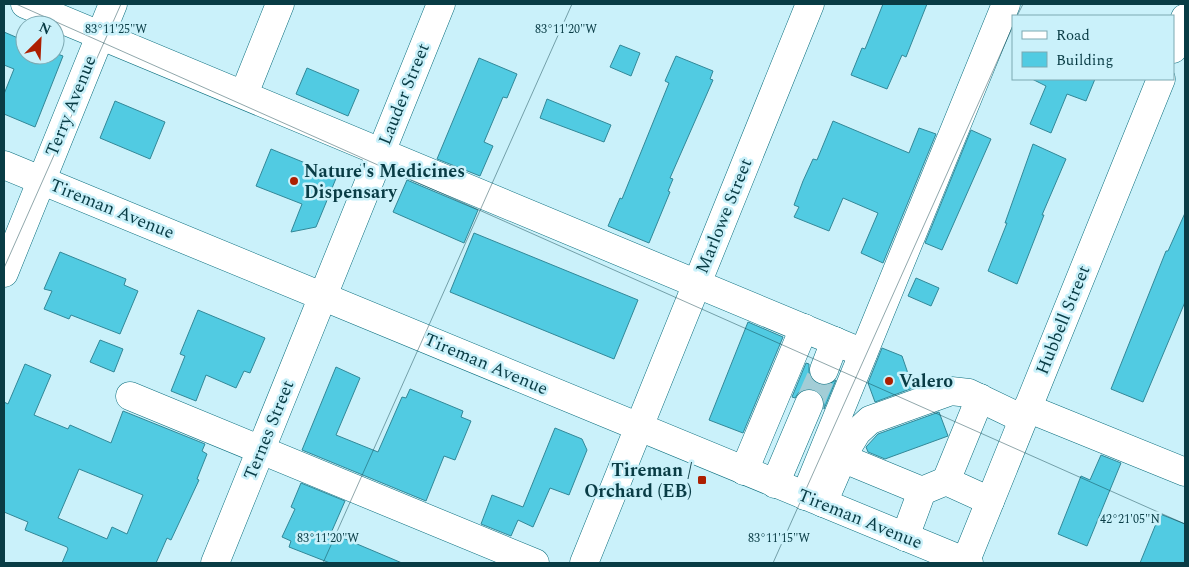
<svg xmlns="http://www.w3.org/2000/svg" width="1189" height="567" font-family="Spectral,serif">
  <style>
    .building { fill: #51cbe2; stroke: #328898; fill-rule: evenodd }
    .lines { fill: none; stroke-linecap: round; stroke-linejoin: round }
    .minor-tunnel { stroke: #a3cdd6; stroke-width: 28; stroke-dasharray: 28 14; stroke-linecap: butt }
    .minor-casing { stroke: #0a6e7e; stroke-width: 29 }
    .minor { stroke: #fff; stroke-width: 28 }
    .ticks { fill: none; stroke: #093c45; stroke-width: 1; stroke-opacity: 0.45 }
    .poi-dot { fill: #ad1f01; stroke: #caf1fa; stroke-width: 2 }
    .labels { text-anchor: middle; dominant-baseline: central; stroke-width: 5; stroke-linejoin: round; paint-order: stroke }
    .street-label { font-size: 18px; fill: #093c45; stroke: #caf1fa }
    .poi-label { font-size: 18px; font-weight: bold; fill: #093c45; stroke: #caf1fa; text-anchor: start }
    .ticks-label { font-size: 12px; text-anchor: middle; fill: #093c45; stroke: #caf1fa; stroke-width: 5; stroke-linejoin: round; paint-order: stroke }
  </style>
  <rect width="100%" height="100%" fill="#caf1fa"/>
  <!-- building -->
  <g class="building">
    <path d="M883 4H927L906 57 902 55 887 89 851 75 862 48 865 49Z"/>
    <path d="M4 32 25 41V55H55V53L63 56 35 127 4 114V94L14 69 4 65Z"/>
    <path d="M620 45 640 53 631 76 610 67Z"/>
    <path d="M676 56 713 71 710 79 713 80 670 178 673 179 668 191 670 192 649 243 608 226 620 198 622 199 669 83 665 81Z"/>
    <path d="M479 58 517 74 507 98 503 97 484 142 493 146 480 176 437 159Z"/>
    <path d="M307 68 359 90 348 116 296 94Z"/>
    <path d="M1032 79H1095L1086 101 1067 94 1051 133 1030 124 1046 86Z"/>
    <path d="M547 99 611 125 604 142 540 118Z"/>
    <path d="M115 101 165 122 150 159 100 138Z"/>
    <path d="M833 121 909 153 919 128 936 134 883 263 861 253 878 213 843 198 829 231 794 217 799 207 794 205 803 181 813 159 817 160Z"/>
    <path d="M971 130 991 139 942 250 925 243Z"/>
    <path d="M1033 144 1066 159 1042 215H1044L1017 284 988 271 1007 223H1005Z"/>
    <path d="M271 149 337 176 316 227 291 232 302 204 256 186Z"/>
    <path d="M407 180 478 210 464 243 393 212Z"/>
    <path d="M1185 213V302L1143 402 1111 389 1166 251H1168Z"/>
    <path d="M474 233 638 300 614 359 450 292Z"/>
    <path d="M60 252 126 279 124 285 138 291 120 334 71 315 69 319 44 309 52 291 44 289Z"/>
    <path d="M916 278 939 288 931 306 908 296Z"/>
    <path d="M198 310 265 338 250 373 244 371 236 388 206 375 196 401 171 391 185 356 180 354Z"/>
    <path d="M748 322 783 337 743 433 709 420Z"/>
    <path d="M100 340 123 349 114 372 90 362Z"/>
    <path d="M882 348 902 356 913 388 875 402 868 383Z"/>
    <path d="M806 363 809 364V372L812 379 818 384 827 385 836 380 824 409V402L822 395 815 389H807L799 392 795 398 792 397Z"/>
    <path d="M25 364 51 375 34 415 68 429 70 425 111 443 123 411 205 444 202 451 207 454 197 479 199 480 171 540 167 538 156 563H62L68 549 67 547 25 530 28 522 4 512V402L8 404ZM79 469 143 495 127 534 112 527 107 539 58 518Z"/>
    <path d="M336 367 360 378 336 435 378 452 402 397 406 398 410 389 463 411 461 417 471 421 455 460 444 456 426 501 302 450Z"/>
    <path d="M939 412 948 436 885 459 868 452 866 447 878 434Z"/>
    <path d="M555 428 582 439 587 450 569 495 550 488 533 527 518 520 511 536 481 524 492 495 523 507Z"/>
    <path d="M1101 455 1121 463 1087 546 1058 534 1081 476 1090 480Z"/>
    <path d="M301 483 345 501 331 533 402 563H330L289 547 291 541 282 537 295 509 291 507Z"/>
    <path d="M1160 514 1185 524V563H1140Z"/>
  </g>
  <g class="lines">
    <!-- minor-tunnel -->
    <path class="minor-tunnel" d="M809 404 824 370"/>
    <defs>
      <g id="minor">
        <path d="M25 4 863 353"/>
        <path d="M1173 49 1185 18"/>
        <path d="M244 94 280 4"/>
        <path d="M4 165 969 563"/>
        <path d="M4 273 113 4"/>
        <path d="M824 370 835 341"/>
        <path d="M130 396 535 563"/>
        <path d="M1027 408 1185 472"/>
        <path d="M842 458 922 491 946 481 990 501"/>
        <path d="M744 471 804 328"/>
        <path d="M946 481 980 398"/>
        <path d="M775 484 809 404"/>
        <path d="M805 496 1006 4"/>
        <path d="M823 503 846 450 857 432 870 420 951 391 969 393 1023 419"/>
        <path d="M905 537 922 491"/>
        <path d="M215 563 441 4"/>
        <path d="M584 563 810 4"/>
        <path d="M965 563 1161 79"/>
      </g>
    </defs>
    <!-- minor casing -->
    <use href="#minor" class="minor-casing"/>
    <!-- minor -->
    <use href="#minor" class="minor"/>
  </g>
  <!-- ticks -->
  <path class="ticks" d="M16 4 1185 524M1017 16 1023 4M4 268 121 4M323 563 572 4M773 563 1013 26"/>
  <!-- markers -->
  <g class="poi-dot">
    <circle cx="294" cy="181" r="5"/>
    <circle cx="889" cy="381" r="5"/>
    <rect x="697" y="475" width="10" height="10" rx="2.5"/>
  </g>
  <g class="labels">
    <!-- street labels -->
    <g class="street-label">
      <text transform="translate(404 94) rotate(-68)">Lauder Street</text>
      <text transform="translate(71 106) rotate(-68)">Terry Avenue</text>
      <text transform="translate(112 209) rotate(22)">Tireman Avenue</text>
      <text transform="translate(724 216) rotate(-68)">Marlowe Street</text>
      <text transform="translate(1063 320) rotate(-68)">Hubbell Street</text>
      <text transform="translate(486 364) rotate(23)">Tireman Avenue</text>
      <text transform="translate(269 430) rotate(-68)">Ternes Street</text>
      <text transform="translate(860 519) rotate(22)">Tireman Avenue</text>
    </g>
    <!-- poi labels -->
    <g class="poi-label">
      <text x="304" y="171">Nature's Medicines<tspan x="304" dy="21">Dispensary</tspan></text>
      <text x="899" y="381">Valero</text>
      <text x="692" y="470" text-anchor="end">Tireman /<tspan x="692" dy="21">Orchard (EB)</tspan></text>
    </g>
  </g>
  <g class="ticks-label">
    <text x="566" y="33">83°11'20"W</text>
    <text x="116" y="33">83°11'25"W</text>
    <text x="1130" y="523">42°21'05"N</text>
    <text x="328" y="542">83°11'20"W</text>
    <text x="779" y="542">83°11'15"W</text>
  </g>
  <!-- border -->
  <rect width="1189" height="567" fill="none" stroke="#093c45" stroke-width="10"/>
  <!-- legend -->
  <rect x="1012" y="15" width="162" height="65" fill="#caf1fa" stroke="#7da9b2"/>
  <rect x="1022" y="31" width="25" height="8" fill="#ffffff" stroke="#7da9b2"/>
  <text x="1056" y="40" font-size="15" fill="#093c45">Road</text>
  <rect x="1022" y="52" width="25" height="15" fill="#51cbe2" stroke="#7da9b2"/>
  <text x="1056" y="65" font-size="15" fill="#093c45">Building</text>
  <!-- north arrow -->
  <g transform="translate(40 40) rotate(24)"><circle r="24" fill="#caf1fa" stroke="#7da9b2"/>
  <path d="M0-4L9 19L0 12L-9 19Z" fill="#ad1f01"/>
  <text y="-8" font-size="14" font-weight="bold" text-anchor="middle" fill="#093c45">N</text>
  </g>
</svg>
